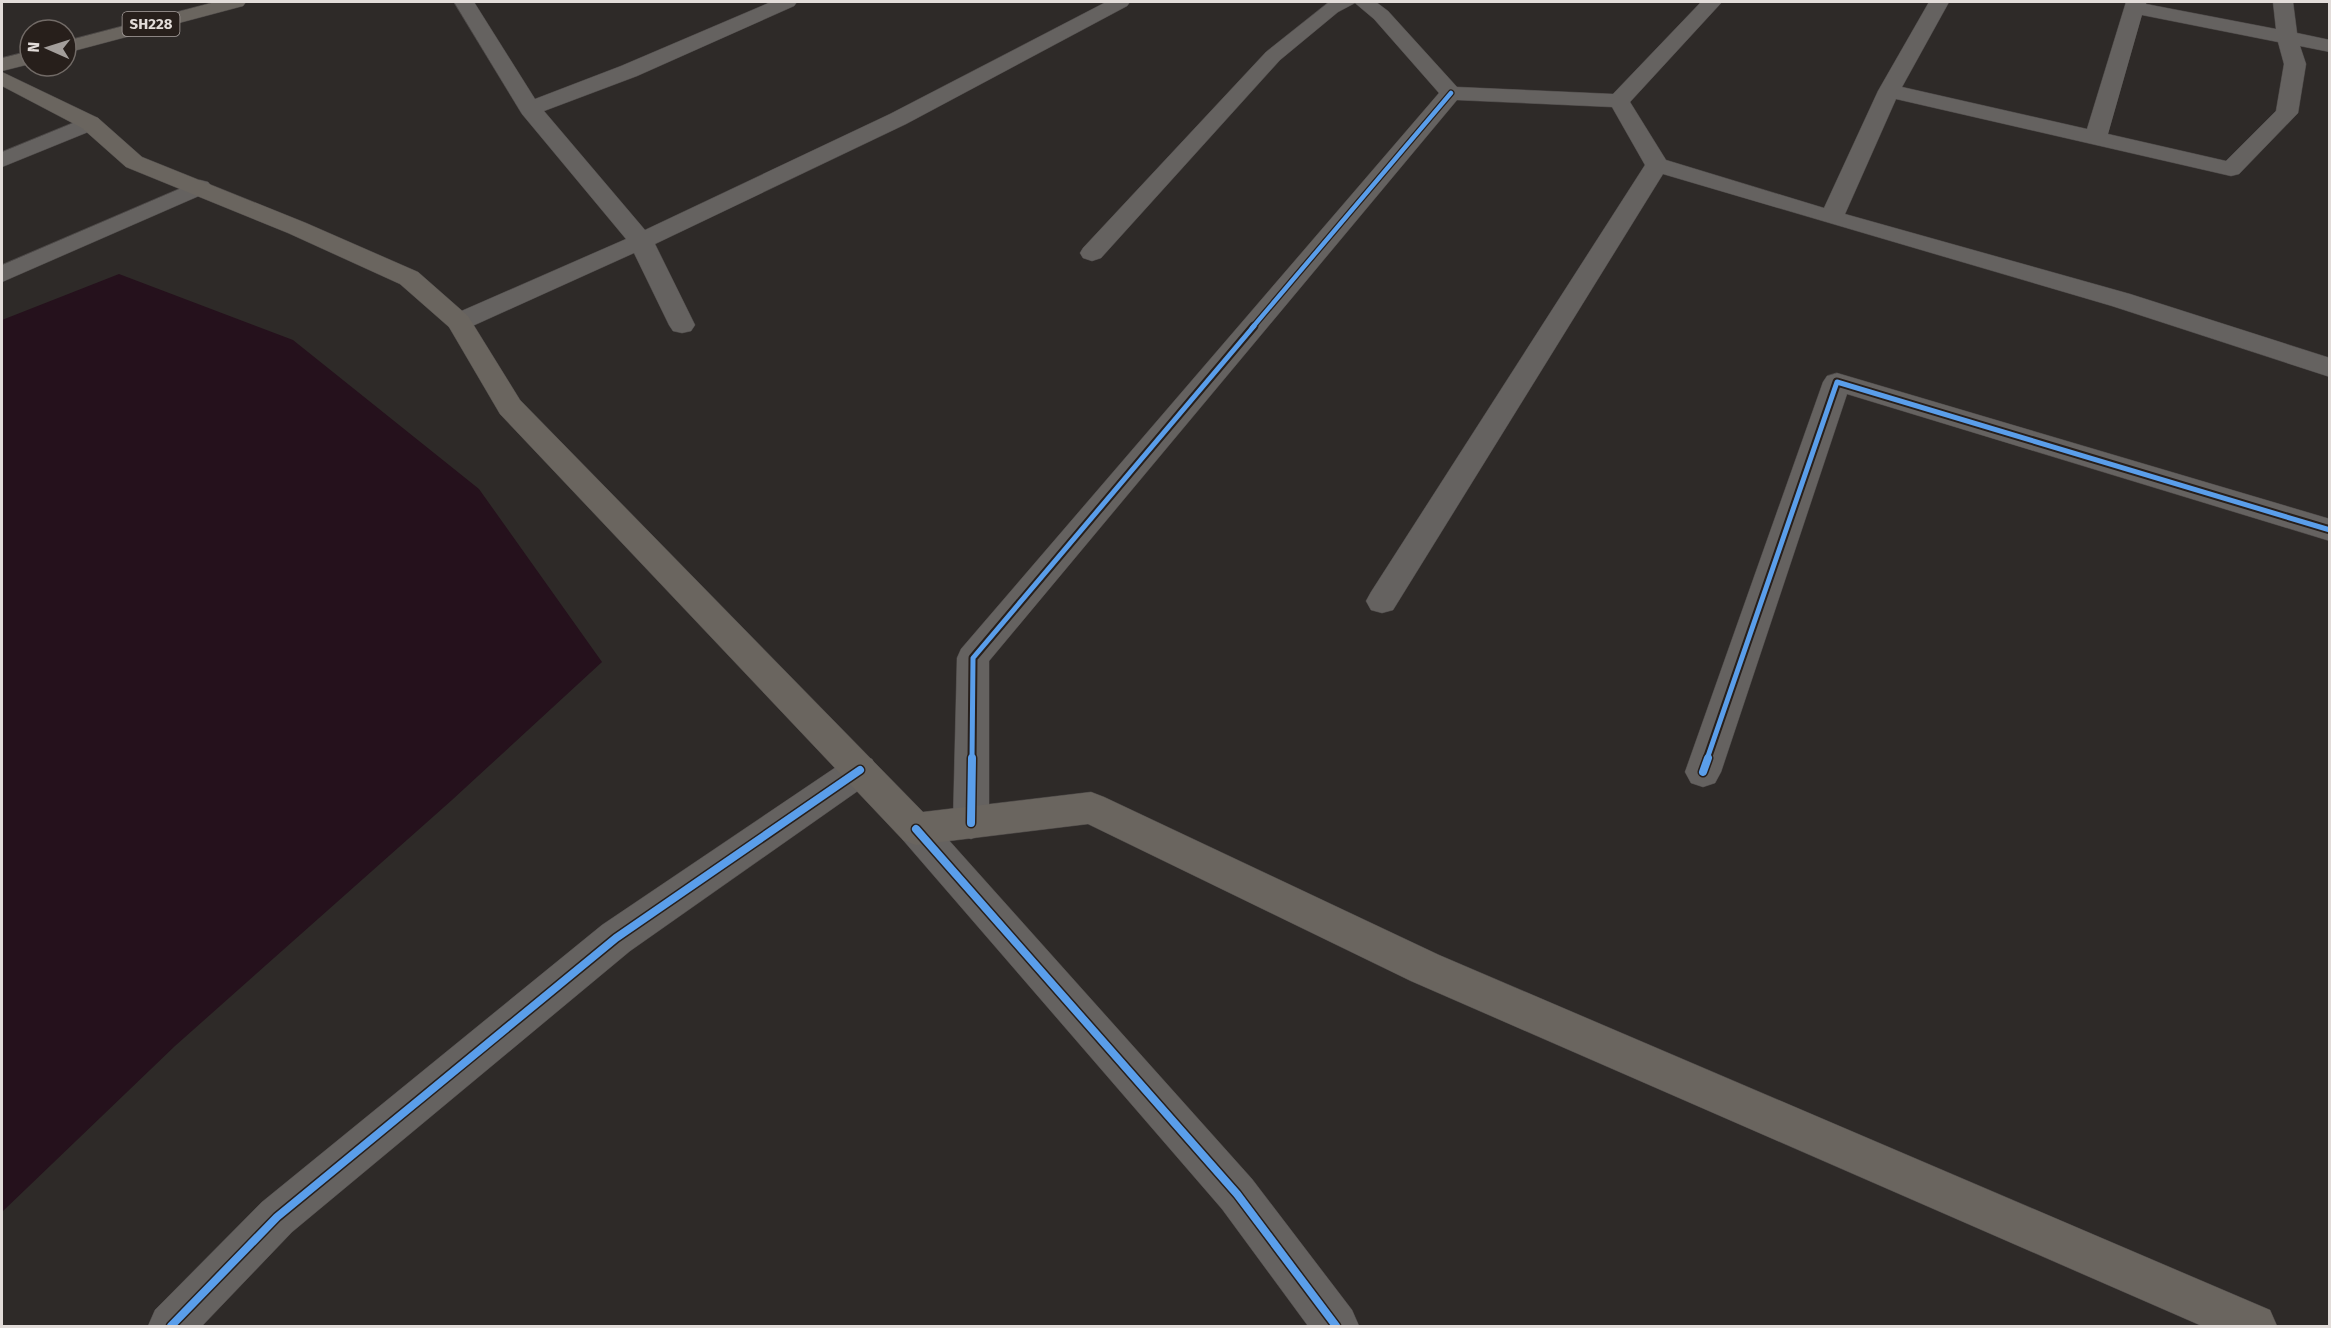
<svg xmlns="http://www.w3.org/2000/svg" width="2331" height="1328" font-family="'Fira Sans',sans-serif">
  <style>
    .water { fill: #25111c }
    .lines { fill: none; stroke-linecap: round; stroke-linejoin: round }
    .minor-casing { stroke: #4b4746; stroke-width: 1 }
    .major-casing { stroke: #4b4746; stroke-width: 1 }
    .minor { fill: #656260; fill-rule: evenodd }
    .major { fill: #6a655f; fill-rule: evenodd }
    .cycleway-far2-casing { stroke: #271f1b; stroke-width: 7 }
    .cycleway-far1-casing { stroke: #271f1b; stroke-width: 9 }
    .cycleway-casing { stroke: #271f1b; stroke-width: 11 }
    .cycleway-far2 { stroke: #5a9eea; stroke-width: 4.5 }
    .cycleway-far1 { stroke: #5a9eea; stroke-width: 5 }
    .cycleway { stroke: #5a9eea; stroke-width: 8 }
    .labels { text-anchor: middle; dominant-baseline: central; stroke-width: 4.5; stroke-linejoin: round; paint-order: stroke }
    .shield { fill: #271f1b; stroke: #aaa3a0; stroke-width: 1.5 }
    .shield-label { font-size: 15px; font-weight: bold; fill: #e2dcd9 }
  </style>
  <rect width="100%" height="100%" fill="#2e2a28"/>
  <!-- water -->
  <path class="water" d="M119 274 293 340 479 489 602 662 452 800 175 1046 2 1212V320Z"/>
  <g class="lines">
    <defs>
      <g id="minor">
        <path d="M454 2H474L535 99 621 66 771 2H797L794 6 637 76 544 111 645 230 890 114 1106 2H1130L1127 6 906 124 655 244 695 325 691 331 682 333 673 331 669 325 634 253 468 328 459 330 450 328 446 322 450 316 626 239 522 114Z"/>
        <path d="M1329 2H1376L1388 11 1457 87 1613 94 1701 2H1722L1630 102 1666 160 1824 208 1878 91 1929 2H1949L1902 87 2087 129 2126 2H2146V4L2276 29 2273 2H2293L2297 33 2330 40V52L2300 46 2306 64 2298 113 2239 174 2231 176 1896 99 1845 214 2130 294 2330 358V377L2112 306 1663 174 1393 610 1382 613 1371 610 1366 601 1371 592 1645 165 1612 107 1457 100 989 661V823L984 834 971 839 958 834 953 823 957 658 961 649 1439 93 1374 19 1355 3 1338 12 1280 60 1101 258 1092 261 1083 258 1080 253 1083 248 1266 52ZM2142 15 2278 42 2284 64 2276 111 2226 161 2108 134Z"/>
        <path d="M90 116 98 118 101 123 98 128 2 167V152Z"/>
        <path d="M200 180 208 182 212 187 208 192 2 282V265Z"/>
        <path d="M1837 373 2330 519V541L1847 394 1721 772 1715 783 1703 787 1691 783 1685 772 1823 382 1827 376Z"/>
        <path d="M860 755 872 759 878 770 872 781 630 951 292 1232 202 1326H148L155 1310 262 1202 602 925 848 759Z"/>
        <path d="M916 813 929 818 1252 1179 1352 1310 1359 1326H1308L1222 1209 903 840 898 829 903 818Z"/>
      </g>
      <g id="major">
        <path d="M215 2H246L243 6 66 53V41Z"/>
        <path d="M30 51V64L2 71V58Z"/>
        <path d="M2 72 98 118 142 157 306 223 418 272 468 316 520 400 923 812 1091 792 1104 797 1439 955 2270 1310 2277 1326H2202L1411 981 1088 824 916 845 903 840 500 414 449 327 400 284 288 233 126 167 82 128 2 86Z"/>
      </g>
    </defs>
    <!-- minor casing -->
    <use href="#minor" class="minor-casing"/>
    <!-- major casing -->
    <use href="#major" class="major-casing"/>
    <!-- minor -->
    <use href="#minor" class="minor"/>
    <!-- major -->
    <use href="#major" class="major"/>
    <defs>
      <path id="cycleway-far2" d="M1252 328 1451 93"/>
      <g id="cycleway-far1">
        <path d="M972 759 973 658 1254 326"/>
        <path d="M1707 759 1837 382 2330 530"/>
      </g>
      <g id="cycleway">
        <path d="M1703 772 1708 758"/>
        <path d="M971 823 972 758"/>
        <path d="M916 829 1237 1194 1336 1326"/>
        <path d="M171 1326 277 1217 616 938 860 770"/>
      </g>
    </defs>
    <!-- cycleway-far2 casing -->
    <use href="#cycleway-far2" class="cycleway-far2-casing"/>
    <!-- cycleway-far1 casing -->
    <use href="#cycleway-far1" class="cycleway-far1-casing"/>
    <!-- cycleway casing -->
    <use href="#cycleway" class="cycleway-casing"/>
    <!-- cycleway-far2 -->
    <use href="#cycleway-far2" class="cycleway-far2"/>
    <!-- cycleway-far1 -->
    <use href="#cycleway-far1" class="cycleway-far1"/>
    <!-- cycleway -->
    <use href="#cycleway" class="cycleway"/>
  </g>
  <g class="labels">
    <!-- shield labels -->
    <rect class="shield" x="122.5" y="12" width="57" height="24" rx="4.5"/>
    <g class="shield-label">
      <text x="151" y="24">SH228</text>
    </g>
  </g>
  <!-- border -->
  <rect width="2331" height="1328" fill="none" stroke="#e2dcd9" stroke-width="6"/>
  <!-- north arrow -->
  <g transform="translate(48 48) rotate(273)"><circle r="28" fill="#271f1b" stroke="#726b67" stroke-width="1.5"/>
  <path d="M0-4.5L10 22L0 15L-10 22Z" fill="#a39e9b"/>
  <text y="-9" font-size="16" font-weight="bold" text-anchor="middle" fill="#e2dcd9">N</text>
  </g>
</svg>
